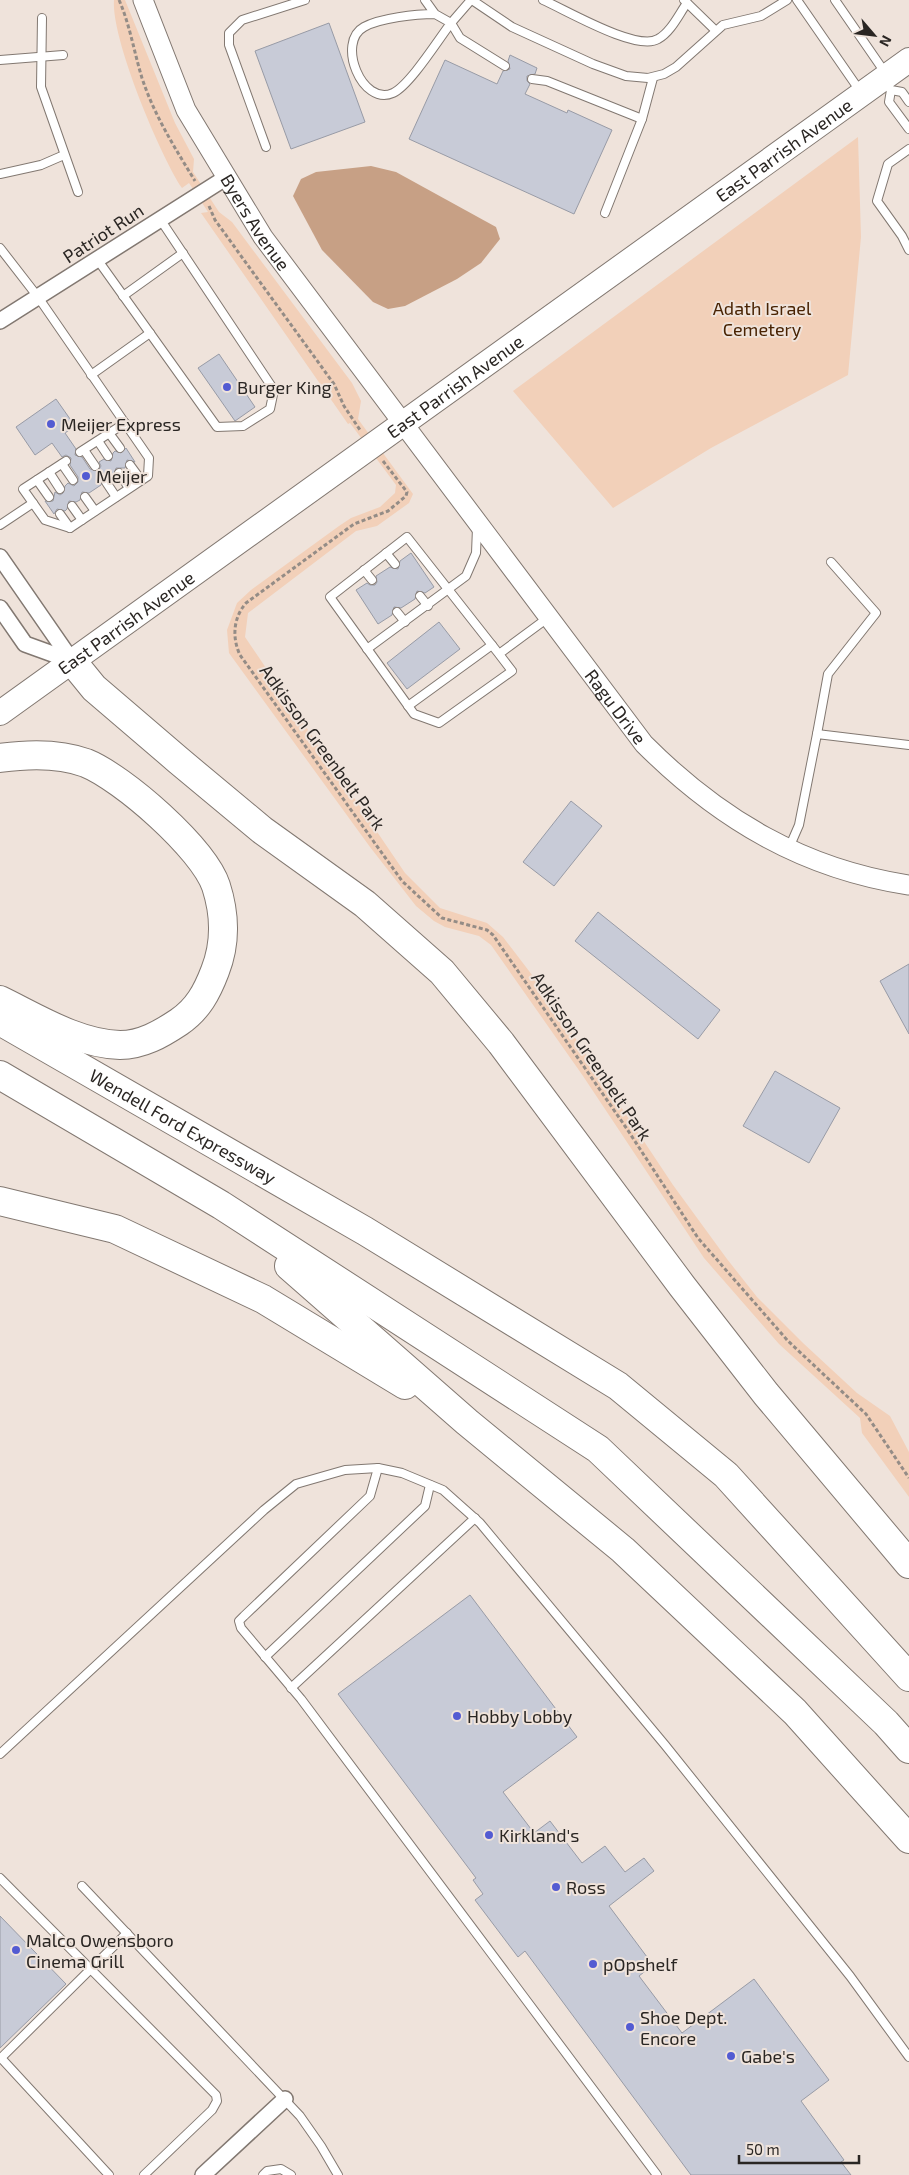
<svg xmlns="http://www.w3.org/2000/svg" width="909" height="2175" font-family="'Exo 2',sans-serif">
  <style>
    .green { fill: #f2d0b9 }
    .water { fill: #c7a085 }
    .building { fill: #c8cbd7; stroke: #989ba6 }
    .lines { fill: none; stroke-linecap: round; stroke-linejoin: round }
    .service-casing { stroke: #827871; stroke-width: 10 }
    .minor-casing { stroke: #827871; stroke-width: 18 }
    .tertiary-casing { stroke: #827871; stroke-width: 21 }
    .primary-casing { stroke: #827871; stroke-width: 26 }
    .motorway-casing { stroke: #827871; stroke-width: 30 }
    .path { stroke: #948c86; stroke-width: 3; stroke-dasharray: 4 2.5; stroke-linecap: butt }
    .service { stroke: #fff; stroke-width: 8 }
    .minor { stroke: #fff; stroke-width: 15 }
    .tertiary { stroke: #fff; stroke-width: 19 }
    .primary { stroke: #fff; stroke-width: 24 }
    .motorway { stroke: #fff; stroke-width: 28 }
    .poi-dot { fill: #535bd2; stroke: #efe3db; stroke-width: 2 }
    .labels { text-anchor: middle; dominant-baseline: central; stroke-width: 4; stroke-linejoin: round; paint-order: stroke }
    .street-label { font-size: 18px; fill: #2a2623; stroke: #efe3db }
    .park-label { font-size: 18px; fill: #492303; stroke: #efe3db }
    .poi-label { font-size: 18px; fill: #2a2623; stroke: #efe3db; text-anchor: start }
  </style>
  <rect width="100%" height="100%" fill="#efe3db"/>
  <!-- green -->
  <g class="green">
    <path d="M114 0H125L175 123 194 159 193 172 219 212 232 222 352 383 361 401 358 419 413 494 409 503 377 526 356 531 248 613 245 637 405 873 440 908 487 923 503 937 542 988 673 1185 727 1259 757 1297 803 1343 857 1393 890 1416 909 1452V1497L862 1433 860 1418 779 1344 704 1258 583 1076 491 945 479 936 445 927 434 921 416 906 370 847 229 653 227 630 237 603 251 590 339 526 351 518 380 507 395 493 396 485 350 423 348 424 201 213 208 212 189 183 182 188C159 153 111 38 114 0Z"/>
    <path d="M858 137 861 237 848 375 711 448 613 508 513 391Z"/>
  </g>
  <!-- water -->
  <path class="water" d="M371 166 396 172 496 227 500 239 481 263 457 279 405 306 388 309 373 302 322 250 293 196 301 179 316 172Z"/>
  <!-- building -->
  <g class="building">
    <path d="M329 23 365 122 291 149 255 51Z"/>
    <path d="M510 55 537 68 535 74 527 76V81L530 84 525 94 567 113 568 110 612 130 574 214 409 139 445 60 497 84 503 71 510 69 508 61Z"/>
    <path d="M219 354 255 407 235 421 198 368Z"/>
    <path d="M56 399 75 426 65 433 76 449 75 455 82 457 90 469 98 471 101 466 99 462 104 459 111 461 113 453 115 451 121 453 126 448 135 462 127 460 125 468H116L114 476 110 479 103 477 101 485 89 493 82 492 80 500 76 502 69 501 67 509 65 511 57 509 54 514 45 501H53L55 492 60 495 63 493 65 486 68 483 74 486 78 482V477L70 465 71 458 66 455 62 457 52 443 35 455 16 427Z"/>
    <path d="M411 553 434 587 425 593 417 591 415 599 401 608 394 607 392 615 378 624 356 590 367 583 370 585H375L377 582 376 576 390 567 398 569 400 561Z"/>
    <path d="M439 622 460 649 407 689 387 663Z"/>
    <path d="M571 801 602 826 554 886 523 862Z"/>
    <path d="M598 912 720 1010 698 1039 575 941Z"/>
    <path d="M909 964V1034L880 981Z"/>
    <path d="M775 1071 840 1108 809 1163 743 1126Z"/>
    <path d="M470 1595 577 1737 503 1792 534 1833 550 1821 582 1863 605 1846 625 1872 644 1858 654 1871 609 1906 653 1965 639 1976 682 2033 754 1979 829 2080 801 2101 844 2160 841 2162 851 2175H691L525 1951 518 1957 475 1900 483 1894 473 1880 476 1878 338 1694Z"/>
    <path d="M0 1916 66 1984 0 2048Z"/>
  </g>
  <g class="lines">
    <defs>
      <g id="service">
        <path d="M425 0 435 14 451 23C438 40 410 85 393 93 362 107 336 42 364 27 380 18 416 14 435 14"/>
        <path d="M471 0 451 23 460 38 505 66"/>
        <path d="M472 0 512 27 593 64 626 76 648 78 664 74 676 67 723 25 761 16 787 0"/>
        <path d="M543 0C566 10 637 52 658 39 671 32 679 14 687 3"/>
        <path d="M684 0 715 30"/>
        <path d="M797 0 860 91"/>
        <path d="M835 0 886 74"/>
        <path d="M42 18 41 87 78 192"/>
        <path d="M0 60 63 55"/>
        <path d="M532 79 547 81 642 119"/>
        <path d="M888 86 891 90 902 92 909 102"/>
        <path d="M891 90 889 102 909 129"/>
        <path d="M266 147 229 45V33L242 20 305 0"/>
        <path d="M909 149 888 164 877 201 902 236 909 250"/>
        <path d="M0 174 41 165 64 155"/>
        <path d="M605 213 642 119 653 78"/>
        <path d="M0 248 38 297 149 458 148 476 70 528 45 520 23 489 66 461"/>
        <path d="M97 259 217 427 243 426 270 409 274 390 160 219"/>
        <path d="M123 296 183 253"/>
        <path d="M91 375 150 333"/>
        <path d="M109 433 120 448"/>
        <path d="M98 441 108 456"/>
        <path d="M84 450 95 466"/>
        <path d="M80 452 125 423"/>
        <path d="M62 464 73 480"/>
        <path d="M130 465 141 480"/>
        <path d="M49 472 60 489"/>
        <path d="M119 473 129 488"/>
        <path d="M37 480 49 497"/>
        <path d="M106 482 116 497"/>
        <path d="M85 497 95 511"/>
        <path d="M72 506 82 520"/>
        <path d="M60 514 70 528"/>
        <path d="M0 525 33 503"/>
        <path d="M386 553 395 564"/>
        <path d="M364 570 372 580"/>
        <path d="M420 596 428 606"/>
        <path d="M397 612 405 622"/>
        <path d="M367 649 466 576 476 553 477 528"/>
        <path d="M499 654 407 537 330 597 414 714 439 723 512 671 499 654 549 617"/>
        <path d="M408 706 492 645"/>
        <path d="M817 734 828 674 876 613 831 562"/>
        <path d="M789 848 799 825 817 734 909 745"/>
        <path d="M378 1468 370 1496 244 1616 239 1621 241 1628 301 1699 657 2175"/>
        <path d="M265 1657 425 1506 430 1485"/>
        <path d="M291 1688 475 1518"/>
        <path d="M0 1754 264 1510 296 1484 345 1470 378 1468 402 1473 443 1490 480 1523 665 1745 850 1976 909 2057"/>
        <path d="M0 1878 216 2095 217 2101 212 2110 144 2175"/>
        <path d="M82 1886 300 2116 321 2146 338 2175"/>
        <path d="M1 2058 109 2175"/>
        <path d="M0 2059 127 1933"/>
        <path d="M263 2175 267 2171 281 2169 291 2175"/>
      </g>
      <g id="minor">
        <path d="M0 321 227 177"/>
        <path d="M0 557 72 661"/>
        <path d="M0 608 25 644 72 661"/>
        <path d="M203 2175 285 2099"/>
      </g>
      <g id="tertiary">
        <path id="s1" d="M143 0 186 110 263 237 644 744C719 819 803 869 909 885"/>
      </g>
      <g id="primary">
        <path id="s2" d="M0 713 909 60"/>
      </g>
      <g id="motorway">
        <path d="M72 661 94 688 178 760 262 830 365 904 442 972 501 1043 682 1286 766 1394 909 1564"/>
        <path d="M0 758C28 754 59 753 86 763 123 778 203 848 216 886 225 914 226 943 215 971 207 992 198 1009 179 1022 161 1034 142 1045 120 1045 78 1044 37 1018 0 1000"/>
        <path id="s3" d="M0 1021 365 1231 618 1386 726 1475 909 1677"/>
        <path d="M0 1075 221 1205 598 1449 886 1723 909 1749"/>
        <path d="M0 1201 115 1229 263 1299 405 1385"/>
        <path d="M289 1266 467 1422 623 1550 795 1712 909 1839"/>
      </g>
    </defs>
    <!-- service casing -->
    <use href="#service" class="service-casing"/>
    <!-- minor casing -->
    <use href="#minor" class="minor-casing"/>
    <!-- tertiary casing -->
    <use href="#tertiary" class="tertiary-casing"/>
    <!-- primary casing -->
    <use href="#primary" class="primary-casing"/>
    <!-- motorway casing -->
    <use href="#motorway" class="motorway-casing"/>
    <!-- path -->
    <g class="path">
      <path d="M119 0C130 25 134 52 142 78 154 115 175 148 195 181"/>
      <path d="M209 206 215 220 334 384 344 406 360 430"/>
      <path d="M383 461 407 492 406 496 388 511 354 524 246 603C233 618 232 638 240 655L402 881 442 918 487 930 493 935 627 1129 698 1238 788 1341 866 1414 909 1478"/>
    </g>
    <!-- service -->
    <use href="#service" class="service"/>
    <!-- minor -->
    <use href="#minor" class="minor"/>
    <!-- tertiary -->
    <use href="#tertiary" class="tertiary"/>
    <!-- primary -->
    <use href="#primary" class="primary"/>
    <!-- motorway -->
    <use href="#motorway" class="motorway"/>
  </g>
  <!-- markers -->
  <g class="poi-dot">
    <circle cx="227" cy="387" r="5"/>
    <circle cx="51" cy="424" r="5"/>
    <circle cx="86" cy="476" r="5"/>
    <circle cx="457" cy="1716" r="5"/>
    <circle cx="489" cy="1835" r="5"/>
    <circle cx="556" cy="1887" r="5"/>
    <circle cx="16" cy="1950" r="5"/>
    <circle cx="593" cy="1964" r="5"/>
    <circle cx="630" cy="2027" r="5"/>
    <circle cx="731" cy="2056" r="5"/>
  </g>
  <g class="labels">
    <!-- street labels -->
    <g class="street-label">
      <text stroke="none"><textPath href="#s2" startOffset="965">East Parrish Avenue</textPath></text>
      <text stroke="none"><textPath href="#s1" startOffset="250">Byers Avenue</textPath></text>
      <text transform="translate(103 233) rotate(-33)">Patriot Run</text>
      <text stroke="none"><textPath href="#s2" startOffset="560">East Parrish Avenue</textPath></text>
      <text stroke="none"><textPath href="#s2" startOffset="155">East Parrish Avenue</textPath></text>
      <text stroke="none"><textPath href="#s1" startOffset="854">Ragu Drive</textPath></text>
      <text transform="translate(323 747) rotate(54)">Adkisson Greenbelt Park</text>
      <text transform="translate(592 1056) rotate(56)">Adkisson Greenbelt Park</text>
      <text stroke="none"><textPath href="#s3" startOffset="211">Wendell Ford Expressway</textPath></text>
    </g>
    <!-- park labels -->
    <g class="park-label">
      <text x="762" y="308">Adath Israel<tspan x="762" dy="21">Cemetery</tspan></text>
    </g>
    <!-- poi labels -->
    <g class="poi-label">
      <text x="237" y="387">Burger King</text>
      <text x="61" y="424">Meijer Express</text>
      <text x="96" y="476">Meijer</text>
      <text x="467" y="1716">Hobby Lobby</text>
      <text x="499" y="1835">Kirkland's</text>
      <text x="566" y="1887">Ross</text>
      <text x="26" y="1940">Malco Owensboro<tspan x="26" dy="21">Cinema Grill</tspan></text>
      <text x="603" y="1964">pOpshelf</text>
      <text x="640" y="2017">Shoe Dept.<tspan x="640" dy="21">Encore</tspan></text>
      <text x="741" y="2056">Gabe's</text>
    </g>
  </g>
  <!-- north arrow -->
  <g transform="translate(874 35) rotate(118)" stroke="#efe3db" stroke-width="4" paint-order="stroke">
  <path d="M0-4L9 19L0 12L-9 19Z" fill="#2a2623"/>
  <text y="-8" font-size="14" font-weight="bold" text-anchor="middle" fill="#2a2623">N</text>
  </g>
  <!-- scale -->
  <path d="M739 2155v8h120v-8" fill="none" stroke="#2a2623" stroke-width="2.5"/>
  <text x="746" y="2155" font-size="15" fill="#2a2623" stroke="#efe3db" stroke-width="4" paint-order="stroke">50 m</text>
</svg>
